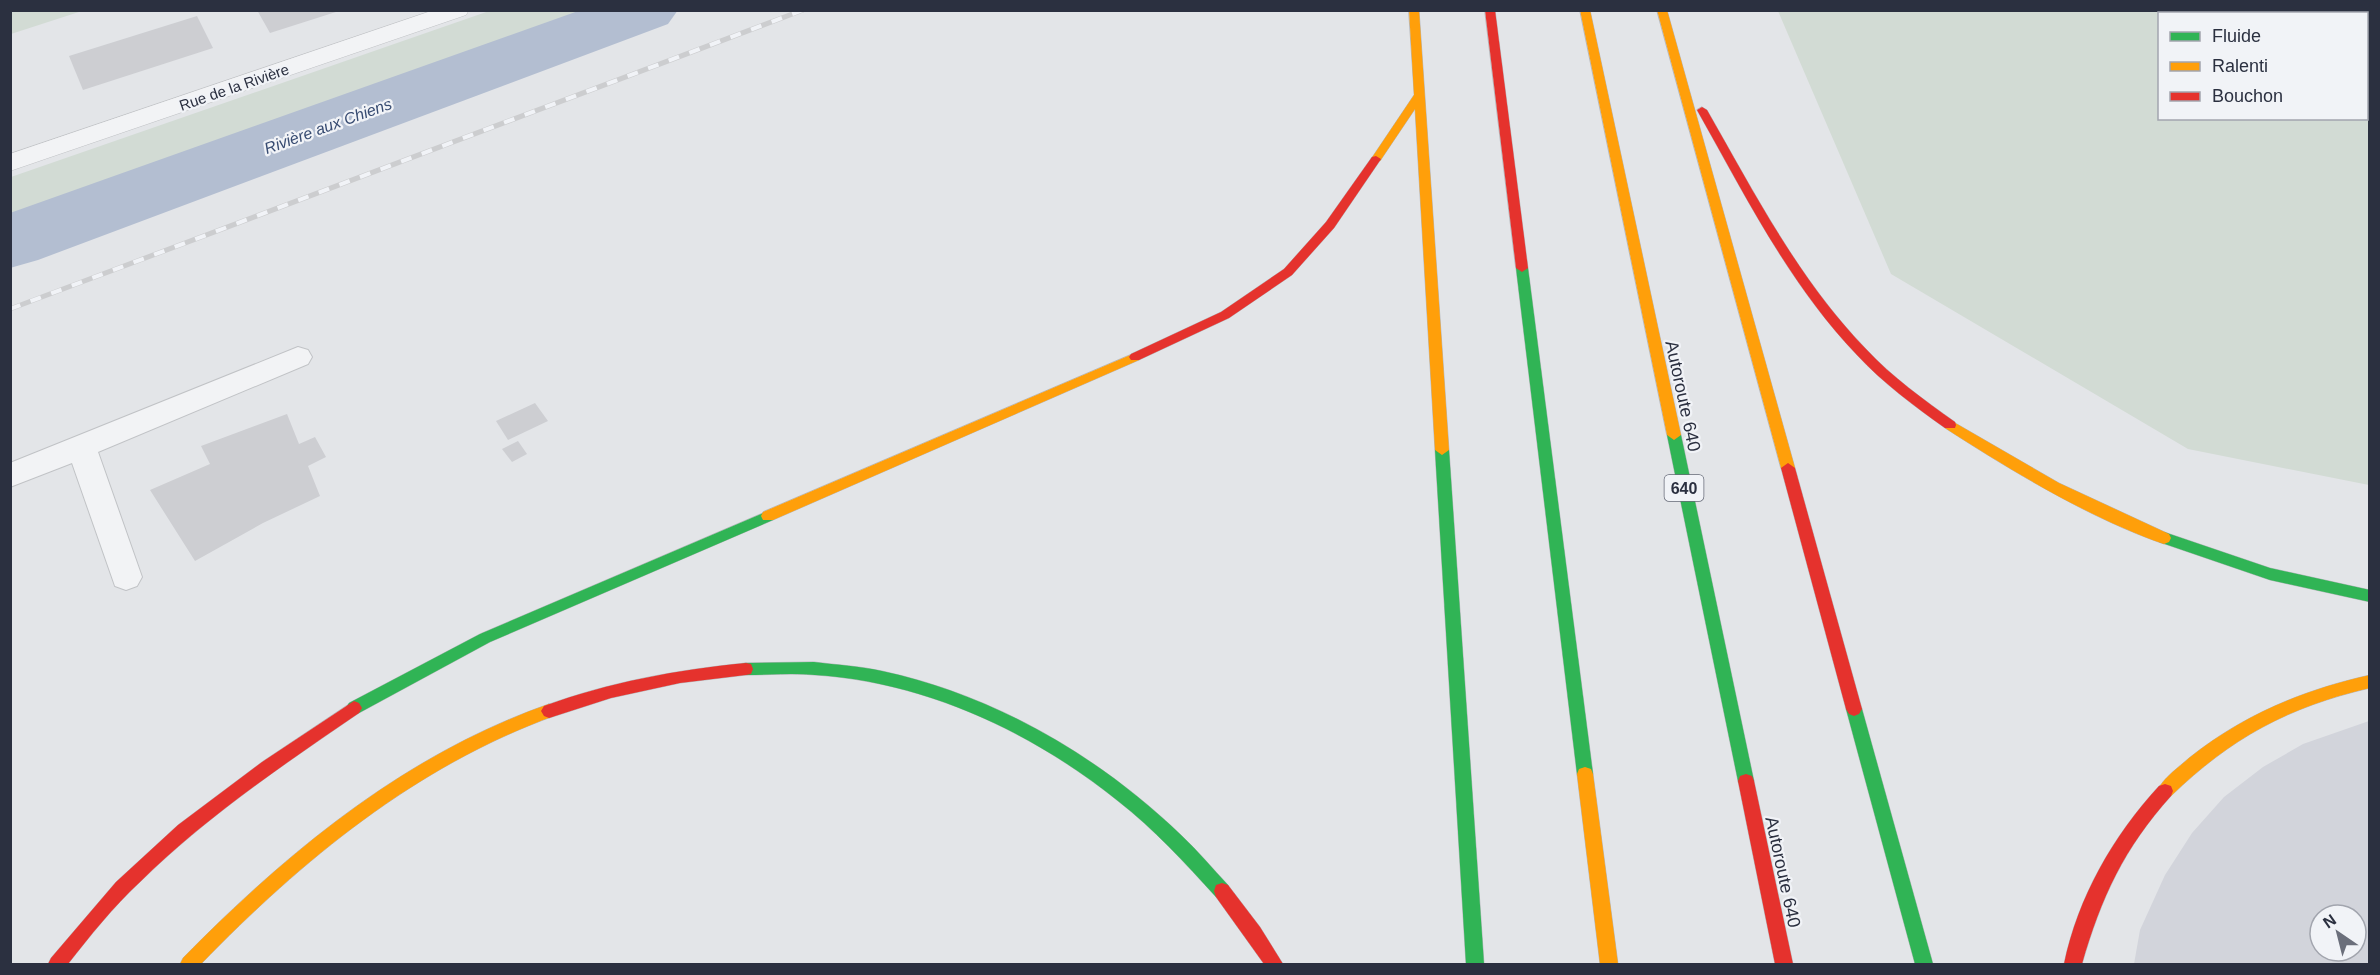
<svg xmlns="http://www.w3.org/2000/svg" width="2380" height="975" font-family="Helvetica,sans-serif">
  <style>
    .built { fill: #d2d4db; fill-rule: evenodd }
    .green { fill: #d2dbd4; fill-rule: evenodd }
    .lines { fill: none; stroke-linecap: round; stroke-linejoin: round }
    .river { fill: #b3bed1; fill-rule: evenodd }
    .building { fill: #cdced2 }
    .lane-casing { stroke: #c1c3c6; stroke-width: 2 }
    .street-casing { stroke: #c1c3c6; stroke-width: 1 }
    .fast-casing { stroke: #b6b8bc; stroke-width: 1 }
    .slow-casing { stroke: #b6b8bc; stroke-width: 1 }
    .jam-casing { stroke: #b6b8bc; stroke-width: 1 }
    .lane { fill: #f2f3f5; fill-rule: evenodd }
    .street { fill: #f2f3f5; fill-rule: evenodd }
    .fast { fill: #30b455; fill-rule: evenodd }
    .slow { fill: #ff9f0a; fill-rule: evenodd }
    .jam { fill: #e5322d; fill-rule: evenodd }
    .rail-casing { stroke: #cccdcf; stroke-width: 5 }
    .rail { stroke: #f1f3f7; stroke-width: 4; stroke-dasharray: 11; stroke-linecap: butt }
    .labels { text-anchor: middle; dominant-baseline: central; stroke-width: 4.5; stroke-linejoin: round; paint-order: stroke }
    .far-street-label { font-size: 15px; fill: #2b3040; stroke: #f1f3f7 }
    .far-water-label { font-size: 16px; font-style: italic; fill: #374b71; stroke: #f1f3f7 }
    .shield { fill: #f1f3f7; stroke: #666a77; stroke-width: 1.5 }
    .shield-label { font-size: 16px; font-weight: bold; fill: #2b3040 }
    .street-label { font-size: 18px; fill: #2b3040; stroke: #f1f3f7 }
  </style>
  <rect width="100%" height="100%" fill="#e3e5e8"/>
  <!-- built -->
  <path class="built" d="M2369 721V964H2134L2140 930 2165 875 2192 833 2224 797 2263 767 2303 744ZM2320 915H2356V951H2320Z"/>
  <!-- green -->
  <g class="green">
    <path d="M11 10H82V11L11 34Z"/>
    <path d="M492 10 634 11 11 243V177Z"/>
    <path d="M1778 11H2369V485L2188 449 1891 274ZM2160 14H2366V118H2160Z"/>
  </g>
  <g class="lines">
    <!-- river -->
    <path class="river" d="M581 10H678L668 24 38 260 10 268V213Z"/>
  </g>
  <!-- building -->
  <g class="building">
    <path d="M257 10H339V11L270 33Z"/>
    <path d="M197 16 213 48 83 90 69 56Z"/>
    <path d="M535 403 548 421 508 440 496 421Z"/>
    <path d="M287 414 299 444 315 437 326 457 308 466 320 496 263 523 195 561 150 490 210 464 201 446Z"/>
    <path d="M518 441 527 454 512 462 502 449Z"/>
  </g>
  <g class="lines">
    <defs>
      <path id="lane" d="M298 347 308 350 312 357 308 364 98 452 142 577 137 586 126 590 115 586 72 463 10 487V463Z"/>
      <path id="street" d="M434 10H469L466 15 10 171V154Z"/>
      <g id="fast">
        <path d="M1522 264 1528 268 1593 774 1591 779 1585 781 1579 779 1577 774 1516 268Z"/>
        <path d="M1674 430 1681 435 1754 781 1752 786 1746 788 1740 786 1738 781 1667 435Z"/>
        <path d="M1442 445 1449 450 1484 964H1466L1435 450Z"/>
        <path d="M768 511 773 512 775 516 773 520 490 642 359 713 354 715 349 713 346 708 349 703 480 634Z"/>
        <path d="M2164 532 2270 568 2370 590V602L2270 580 2159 542 2157 538 2159 534Z"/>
        <path d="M814 662C837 665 860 666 882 671 994 695 1099 756 1181 835 1198 851 1213 869 1228 885L1230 891 1228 897 1222 899 1216 897C1185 863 1154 829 1118 801 1032 732 926 682 815 675 792 673 769 675 746 675L741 674 739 669 741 664 746 663Z"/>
        <path d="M1854 702 1859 704 1862 709 1933 964H1915L1846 709 1849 704Z"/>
      </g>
      <g id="slow">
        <path d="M1409 10H1419L1449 450 1442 455 1435 450 1415 109 1380 161H1372L1371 159 1414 95Z"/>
        <path d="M1580 10H1590L1681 435 1674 440 1667 435Z"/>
        <path d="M1657 10H1667L1795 468 1788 473 1781 468Z"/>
        <path d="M1135 353 1141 357 1139 360 773 520H763L761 516 763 512Z"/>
        <path d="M1950 420 2059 483 2169 534 2171 538 2169 542 2164 544C2091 519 2010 470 1945 428L1944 425Z"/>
        <path d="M2370 675V688C2288 707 2231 738 2171 796L2165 798 2159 796 2157 791C2163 778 2179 767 2189 758 2243 715 2303 690 2370 675Z"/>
        <path d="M549 704 554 706 557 711 554 716C416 766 302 860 201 964H180L183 958C288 851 406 754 549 704Z"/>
        <path d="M1585 767 1591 769 1593 774 1618 964H1600L1577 774 1579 769Z"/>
      </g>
      <g id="jam">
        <path d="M1485 10H1495L1528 268 1522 272 1516 268Z"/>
        <path d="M1702 107 1707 110C1755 194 1799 280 1866 349 1892 377 1924 400 1955 422L1956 425 1955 428H1945C1914 406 1883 383 1857 355 1789 284 1745 195 1697 110Z"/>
        <path d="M1376 156 1381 159 1334 228 1292 275 1229 318 1139 360H1131L1129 357 1131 354 1221 312 1284 269 1326 222 1372 157Z"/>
        <path d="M1788 463 1795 468 1862 709 1859 714 1854 716 1849 714 1846 709 1781 468Z"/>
        <path d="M746 663 751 664 753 669 751 674 746 675 680 683 611 698 549 718 544 716 541 711 544 706C610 682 676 670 746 663Z"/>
        <path d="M354 701 359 703 362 708 359 713C283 765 206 817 140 882 113 907 90 936 68 964H48L51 958 116 882 178 825 262 762Z"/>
        <path d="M1746 774 1752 776 1754 781 1793 964H1775L1738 781 1740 776Z"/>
        <path d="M2165 784 2171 786 2173 791 2171 796C2124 848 2101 898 2082 964H2064C2078 897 2113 836 2159 786Z"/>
        <path d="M1222 883 1228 885 1260 927 1283 964H1264L1216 897 1214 891 1216 885Z"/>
      </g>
    </defs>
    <!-- lane casing -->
    <use href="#lane" class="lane-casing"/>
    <!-- street casing -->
    <use href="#street" class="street-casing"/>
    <!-- fast casing -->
    <use href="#fast" class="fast-casing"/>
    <!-- slow casing -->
    <use href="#slow" class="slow-casing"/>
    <!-- jam casing -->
    <use href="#jam" class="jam-casing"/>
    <!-- lane -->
    <use href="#lane" class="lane"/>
    <!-- street -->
    <use href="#street" class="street"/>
    <!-- fast -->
    <use href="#fast" class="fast"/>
    <!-- slow -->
    <use href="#slow" class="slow"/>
    <!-- jam -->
    <use href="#jam" class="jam"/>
    <defs>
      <path id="rail" d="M10 309 803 10"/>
    </defs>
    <!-- rail casing -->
    <use href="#rail" class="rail-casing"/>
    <!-- rail -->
    <use href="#rail" class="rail"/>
  </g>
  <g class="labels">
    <!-- far-street labels -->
    <g class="far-street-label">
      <text transform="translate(234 87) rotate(-19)">Rue de la Rivière</text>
    </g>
    <!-- far-water labels -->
    <g class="far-water-label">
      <text transform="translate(328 126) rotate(-20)">Rivière aux Chiens</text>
    </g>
    <!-- shield labels -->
    <rect class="shield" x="1664.5" y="475" width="39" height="26" rx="4.5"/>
    <g class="shield-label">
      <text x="1684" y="488">640</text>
    </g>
    <!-- street labels -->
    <g class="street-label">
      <text transform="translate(1683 396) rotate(78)">Autoroute 640</text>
      <text transform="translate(1783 872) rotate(78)">Autoroute 640</text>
    </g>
  </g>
  <!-- border -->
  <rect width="2380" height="975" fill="none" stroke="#2b3040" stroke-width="24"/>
  <!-- legend -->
  <rect x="2158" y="12" width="210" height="108" fill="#f1f3f7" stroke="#a2a5ae" stroke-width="1.5"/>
  <rect x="2170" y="32" width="30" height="9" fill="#30b455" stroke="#a2a5ae" stroke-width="1.5"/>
  <text x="2212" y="42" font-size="18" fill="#2b3040">Fluide</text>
  <rect x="2170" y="62" width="30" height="9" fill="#ff9f0a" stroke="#a2a5ae" stroke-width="1.5"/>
  <text x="2212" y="72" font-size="18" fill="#2b3040">Ralenti</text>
  <rect x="2170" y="92" width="30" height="9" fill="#e5322d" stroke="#a2a5ae" stroke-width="1.5"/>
  <text x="2212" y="102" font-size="18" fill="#2b3040">Bouchon</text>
  <!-- north arrow -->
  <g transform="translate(2338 933) rotate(325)"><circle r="28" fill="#f1f3f7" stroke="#a2a5ae" stroke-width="1.5"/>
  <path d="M0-4.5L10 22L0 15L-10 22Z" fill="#6b6f7b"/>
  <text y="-9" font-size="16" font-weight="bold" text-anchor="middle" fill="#2b3040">N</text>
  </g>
</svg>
